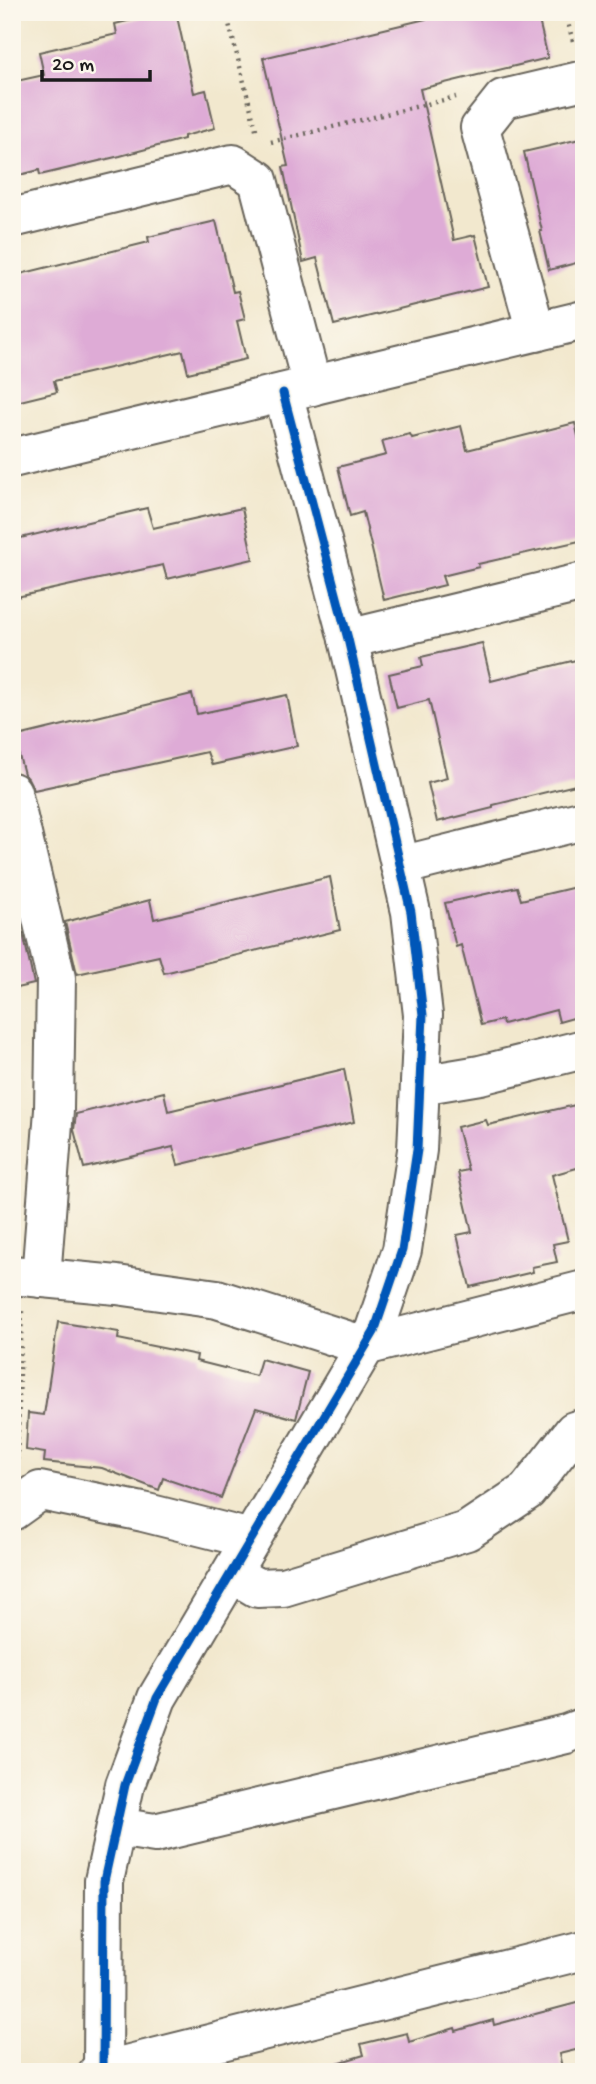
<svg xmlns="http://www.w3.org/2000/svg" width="596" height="2084" font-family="'Gochi Hand',sans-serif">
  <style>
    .building { fill: #deabd6 }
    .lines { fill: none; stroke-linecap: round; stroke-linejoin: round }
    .minor-casing { stroke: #67635a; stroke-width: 42 }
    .path { stroke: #67635a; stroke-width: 4.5; stroke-dasharray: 2 5; stroke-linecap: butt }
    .minor { stroke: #fff; stroke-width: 38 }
    .cycleway-casing { stroke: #fbf7ec; stroke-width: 13 }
    .cycleway { stroke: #0057b8; stroke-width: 9 }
  </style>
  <rect width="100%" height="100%" fill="#fbf7ec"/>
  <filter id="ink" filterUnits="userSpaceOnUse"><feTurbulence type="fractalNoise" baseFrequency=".0143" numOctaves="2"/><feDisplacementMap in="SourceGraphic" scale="14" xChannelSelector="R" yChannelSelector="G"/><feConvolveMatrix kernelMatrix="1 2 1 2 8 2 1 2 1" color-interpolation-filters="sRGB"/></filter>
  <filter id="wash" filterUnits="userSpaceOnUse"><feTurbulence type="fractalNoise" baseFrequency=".00686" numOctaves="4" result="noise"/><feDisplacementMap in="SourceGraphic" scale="28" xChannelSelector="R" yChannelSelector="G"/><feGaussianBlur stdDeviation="1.57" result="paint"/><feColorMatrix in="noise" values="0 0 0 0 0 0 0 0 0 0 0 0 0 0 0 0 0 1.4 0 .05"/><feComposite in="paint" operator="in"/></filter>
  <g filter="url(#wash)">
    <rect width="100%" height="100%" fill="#f2e8ce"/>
    <g id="blocks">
      <!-- building -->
      <g class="building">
        <path d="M165 12H176L194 93 206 90 215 128 184 136V139L120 156 40 175 39 170 12 177V82L44 75 39 52 117 34 115 24Z"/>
        <path d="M455 12H537L548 58 420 89 454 240 475 235 488 287 334 325 317 258 303 262 283 167 288 166 263 58Z"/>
        <path d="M584 138V261L549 270 540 231H542L524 152Z"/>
        <path d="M216 221 233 292 238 291 245 319 237 321 246 359 188 373 183 351 54 381 57 392 12 403V276L149 242 148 237Z"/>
        <path d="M575 423 584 462V540L478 564 479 567 442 576 445 585 384 600 363 512 350 516 338 467 386 455 382 441 410 434 412 438 461 426 467 450Z"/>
        <path d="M147 508 153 528 242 508 253 559 167 579 163 565 12 598V540Z"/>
        <path d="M482 643 491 681 584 658V783L493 805V808L437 822 428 783 447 778 429 700 397 708 389 674 423 666 421 657Z"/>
        <path d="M192 694 197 714 287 695 297 746 212 765 207 752 34 790 28 778 24 774 14 737Z"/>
        <path d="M330 877 340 930 164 973 159 956 77 974 65 922 150 900 154 919Z"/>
        <path d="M584 885V1015L559 1022 556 1010 503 1024 502 1020 481 1025 461 945 456 947 445 903 517 887 521 900Z"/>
        <path d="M23 933 34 984 12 989V935Z"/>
        <path d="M344 1069 354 1122 178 1165 173 1147 84 1168 74 1130 76 1114 164 1092 168 1111Z"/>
        <path d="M584 1103V1166L552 1175 568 1241 553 1244 557 1262 532 1267 533 1272 470 1287 457 1235 472 1232 458 1172 468 1170 457 1127 486 1120 488 1125Z"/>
        <path d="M58 1322 119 1332 118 1339 197 1355 196 1361 256 1376 261 1359 308 1372 296 1419 256 1408 221 1498 163 1478 159 1490 102 1468 44 1462 45 1453 26 1450 28 1413 44 1415Z"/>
        <path d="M584 2001V2048L559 2054 563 2072H335L334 2064 364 2055 361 2044 407 2033 409 2042 455 2028 456 2031 493 2020 494 2025Z"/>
      </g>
    </g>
  </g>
  <g filter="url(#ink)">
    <use href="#blocks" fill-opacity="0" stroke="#67635a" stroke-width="2"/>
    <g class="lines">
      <defs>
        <g id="minor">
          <path d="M12 218 233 164 258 180 312 386"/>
          <path d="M536 332 480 128 503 99 584 80"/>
          <path d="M12 458 584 320"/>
          <path d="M348 639 584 582"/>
          <path d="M12 792 56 978 54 1110 41 1278"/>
          <path d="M400 866 584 820"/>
          <path d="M420 1085 480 1075 584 1049"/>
          <path d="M12 1275 117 1285 217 1299 365 1346 584 1290"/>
          <path d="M12 1511 40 1491 143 1512 251 1539"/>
          <path d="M232 1573 257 1588 283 1587 467 1531 527 1491 574 1431 584 1428"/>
          <path d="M116 1827 155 1833 566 1734 584 1727"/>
          <path d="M98 2072 584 1950"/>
          <path d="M103 2072 104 1881 125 1785 157 1698 374 1332 402 1250 417 1150 423 1015 411 912 348 639 283 393"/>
        </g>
      </defs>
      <!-- minor casing -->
      <use href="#minor" class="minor-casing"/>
      <!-- path -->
      <g class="path">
        <path d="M226 12 257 133"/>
        <path d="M565 12 574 45"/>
        <path d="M12 13 16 12"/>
        <path d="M271 142 456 97"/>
        <path d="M17 1460 22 1311"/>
      </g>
      <!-- minor -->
      <use href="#minor" class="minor"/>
      <defs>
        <path id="cycleway" d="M103 2072 104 1881 125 1785 157 1698 374 1332 402 1250 417 1150 423 1015 411 912 348 639 283 393"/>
      </defs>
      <!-- cycleway casing -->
      <use href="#cycleway" class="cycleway-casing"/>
      <!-- cycleway -->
      <use href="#cycleway" class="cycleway"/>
    </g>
  </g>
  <!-- margin -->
  <rect width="596" height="2084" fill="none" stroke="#fbf7ec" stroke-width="42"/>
  <!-- scale -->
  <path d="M42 70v10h108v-10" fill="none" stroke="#1c1c1c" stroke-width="3.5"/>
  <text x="52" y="70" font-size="21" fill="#1c1c1c" stroke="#fbf7ec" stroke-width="5" paint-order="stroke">20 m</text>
</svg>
